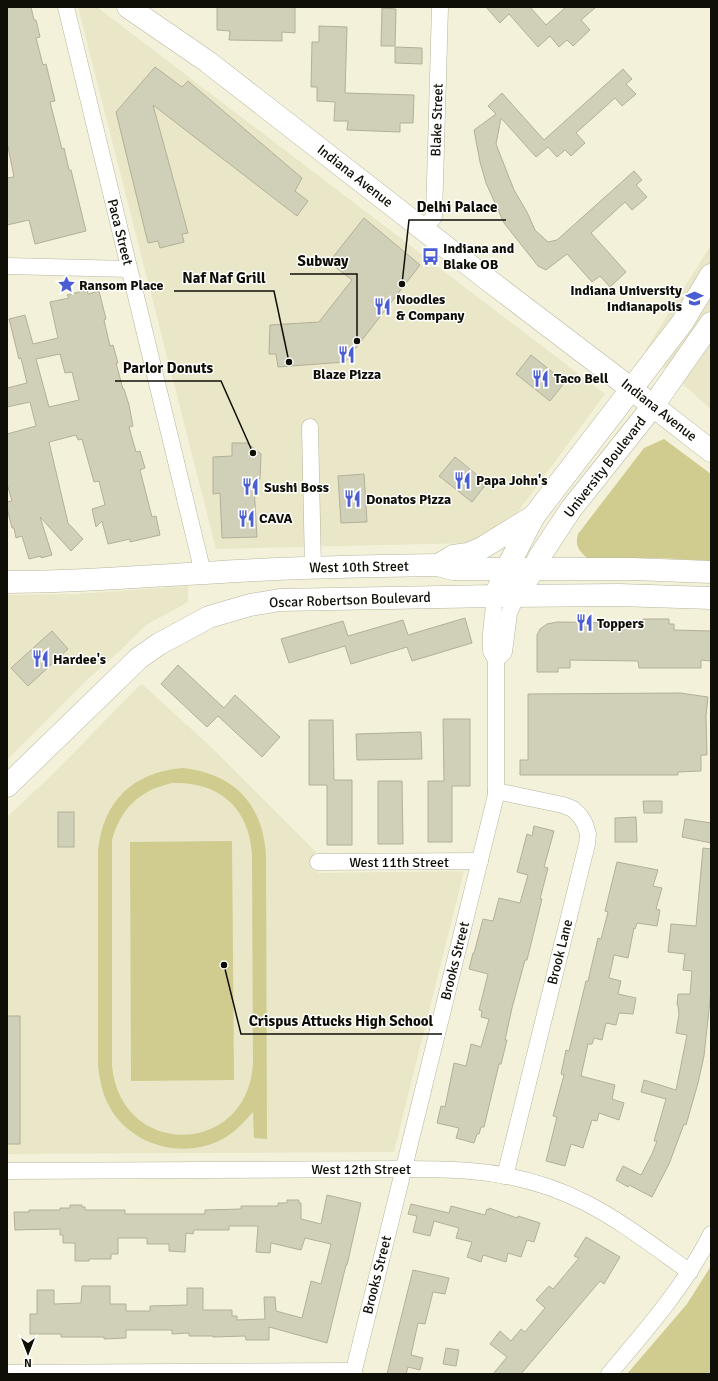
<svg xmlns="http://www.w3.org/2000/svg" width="718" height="1381" font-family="Signika,sans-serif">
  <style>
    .built { fill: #e9e7c7 }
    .green { fill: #d0cb8e; fill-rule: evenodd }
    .building { fill: #d0cfb7; stroke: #b2b099; fill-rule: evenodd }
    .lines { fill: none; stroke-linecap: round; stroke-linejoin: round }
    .street-casing { stroke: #b7b59e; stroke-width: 17 }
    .secondary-casing { stroke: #b7b59e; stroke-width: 23 }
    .primary-casing { stroke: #b7b59e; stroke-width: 23 }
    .street { stroke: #fff; stroke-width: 16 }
    .secondary { stroke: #fff; stroke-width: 22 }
    .primary { stroke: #fff; stroke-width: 22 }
    .labels { text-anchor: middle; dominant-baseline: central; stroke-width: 3; stroke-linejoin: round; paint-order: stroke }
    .street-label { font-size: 14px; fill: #0f0f07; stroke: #fff }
    .poi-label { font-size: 14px; font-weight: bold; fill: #0f0f07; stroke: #fff; text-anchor: start }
    .leader { fill: none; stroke: #0f0f07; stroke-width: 1.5 }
    .callout-dot { fill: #0f0f07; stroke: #fff; stroke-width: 1.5 }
    .callout-label { font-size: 15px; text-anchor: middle; font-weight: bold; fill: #0f0f07; stroke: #fff; stroke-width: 3; stroke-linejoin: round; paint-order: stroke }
  </style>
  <rect width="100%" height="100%" fill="#f3f1d9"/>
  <!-- built -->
  <g class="built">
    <path d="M78 7H97L605 394 511 521 471 543 216 549Z"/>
    <path d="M711 245V409L645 351Z"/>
    <path d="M188 586V602L146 625 125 646 88 679 7 760V595L76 594Z"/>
    <path d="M142 684 212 748 316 852 318 873 464 871 394 1152 7 1154V817L53 774 138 687Z"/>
  </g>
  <!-- green -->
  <g class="green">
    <path d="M664 439 711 474V561L660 558H587C578 550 575 545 578 534L644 448Z"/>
    <path d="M183 768C234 774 262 803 266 854L267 1139 254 1138 253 1112C245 1121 237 1130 226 1137 187 1161 131 1147 109 1106 102 1093 100 1080 98 1066V851C103 801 133 772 183 768ZM172 783C218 781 249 807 252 854L253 1064C247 1157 121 1159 112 1066V840C121 808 140 790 172 783Z"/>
    <path d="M232 841 234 1080 131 1081 130 842Z"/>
    <path d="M711 1266V1374H627L687 1304Z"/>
  </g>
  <!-- building -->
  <g class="building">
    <path d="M7 7H31L34 20H36L40 37 36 38 43 65 46 64 55 101 50 102 62 149 64 148 69 170H71L86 231 35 244 29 220 7 225V178L14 177 7 142Z"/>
    <path d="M217 7H295V33L282 32V41L229 40 230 31 217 30Z"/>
    <path d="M486 7H530L546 25 566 7H596L581 20 590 30 573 46 567 40 559 47 550 36 538 47 509 14 500 23Z"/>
    <path d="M382 8 396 9 395 46H381Z"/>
    <path d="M319 26 347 27 345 93 414 95 413 123H400V132L347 130 348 121H334L335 102 317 101V87H311L312 42H319Z"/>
    <path d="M395 47 422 48V64L395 63Z"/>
    <path d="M155 67 182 87 188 81 302 178 295 191 308 201 297 216 153 105 188 233 182 234 184 242 160 248 158 241 148 243 116 112Z"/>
    <path d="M623 69 632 79 626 84 636 94 622 106 615 98 576 133 585 143 571 156 565 150 557 157 548 147 536 157 501 118 496 144 514 190 527 212 535 230 548 242 557 240 634 171 642 180 636 185 647 197 632 210 625 202 591 233 626 272 610 287 600 276 592 282 567 254 546 270 538 266 504 223 486 183 480 162 474 130 496 114 488 106 502 93 544 140Z"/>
    <path d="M364 218 420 265 345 362 278 367 276 354H269L270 325 319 322 352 280 329 262Z"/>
    <path d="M87 290 88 294 99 291 106 319 104 320 110 346 113 345 118 363H116L123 389H124L129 405 133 426 129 427 136 452 140 451 145 468 140 470 152 517 156 516 160 535 130 542V539L108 544 102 521 96 527 92 509 105 505 99 481 94 482 82 439 78 440 76 435 49 442 68 523 83 539 71 551 40 517 52 555 41 558V556L29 559 22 536 16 538 14 528H12L7 508V502L12 501 7 484V434L36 426 30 402 7 407V388L27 383 21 358 19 359 9 319 25 315 33 344 58 338 50 302 69 298 67 295ZM60 354 65 373 72 372 79 400 49 407 36 359Z"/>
    <path d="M531 355 565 382 550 401 516 374Z"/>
    <path d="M232 443H247L261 454 260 479 254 486 257 537 222 538 220 493 213 494V457L232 456Z"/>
    <path d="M455 457 487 483 472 502 439 476Z"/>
    <path d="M364 474 367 522 341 523 338 476Z"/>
    <path d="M465 618 472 643 412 661 407 647 351 664 345 646 289 663 281 639 343 621 348 636 403 620 408 635Z"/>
    <path d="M643 619H669V624H674V630L711 631V661L701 660V668H639L638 661 570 660V668H558V672H537V635L540 629 547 624 557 622 642 623Z"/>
    <path d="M52 631 68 649 28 686 11 668Z"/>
    <path d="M178 665 224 708 235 695 280 737 262 757 218 716 207 727 161 684Z"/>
    <path d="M680 693 708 697 706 716 707 755H701V771L678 772V775H520V760H528V694Z"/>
    <path d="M443 719H470V786H452V842H428V781H444Z"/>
    <path d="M309 720H333L334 780H352V845H327V785H309Z"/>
    <path d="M421 732 422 759 357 760 356 734Z"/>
    <path d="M378 781H402L403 844H378Z"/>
    <path d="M643 801H662V813H644Z"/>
    <rect x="58" y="812" width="16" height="35"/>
    <path d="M636 817 637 842H615V818Z"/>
    <path d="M685 819 711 823V843L682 837Z"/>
    <path d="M534 826 554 831 544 867 548 868 540 899H542L527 960H525L512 1008 505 1040H507L501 1064H499L484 1127H481L479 1134H477L474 1143 456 1138 459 1128 437 1123 441 1106 445 1107 454 1063 466 1066 471 1044 481 1047 489 1019 481 1017 482 1011 479 1010 488 974 469 969 473 953H474L483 919 493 921 499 898 520 903 528 875 517 872 527 834 532 836Z"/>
    <path d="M703 848 711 849V991L704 1056 698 1083 686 1125 684 1124 669 1164 652 1197 629 1185 628 1187 616 1180 623 1166 641 1175 652 1154 657 1141H654L666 1099 641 1092 644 1080 676 1090 687 1035 676 1033 679 1014 678 1005H677L678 994H690L692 971 683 970 685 954 668 952 671 924 696 926Z"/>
    <path d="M617 862 658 870 653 886 662 888 656 909 660 910 657 926 637 923 635 929 634 928 628 958 614 955 609 978 621 981 618 994 636 998 633 1014 619 1013 616 1025 606 1023 602 1040 594 1038 592 1044H588L581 1076 615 1085 612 1099 624 1103 619 1120 599 1113 597 1121 592 1120 583 1148 571 1144 565 1166 546 1161 557 1117 553 1116 564 1075 561 1074 566 1050 569 1051 586 981H588L598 938 601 939 608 912 605 911Z"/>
    <rect x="7" y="1016" width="13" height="128"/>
    <path d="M327 1195 361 1203 347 1265H346L327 1343 269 1327V1340H246L245 1336 213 1337V1336H189V1333L172 1334V1330H126V1338L104 1339V1337H61V1334H30V1314H37V1290H54V1304L81 1303 82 1286H110V1304H126V1311H150V1306L187 1305V1288H203V1310H232V1316H237V1320L265 1319 264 1297H275L276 1311 302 1318 311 1281 321 1284 331 1244 305 1238 301 1250 271 1243 270 1253 256 1252 258 1226H229V1230H194L193 1234 186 1233 185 1252 169 1251V1244H147V1238H118V1254H111V1259H89V1261H75V1243H63V1235H60V1229L15 1230 14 1212H29V1210H60V1208H70V1205H82V1207H85V1210H125V1214H205V1210L241 1209V1206H278V1203H287V1200H299V1203H301V1219L321 1224Z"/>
    <path d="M411 1204 449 1213 451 1206 485 1215 487 1209 489 1210V1208L517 1218 518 1216 540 1223 534 1242 527 1240 521 1257 508 1253 506 1262 483 1255 481 1262 467 1257 472 1242 456 1238 459 1228 434 1221 430 1236 413 1232 417 1216 408 1214Z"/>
    <path d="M586 1237 620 1257 604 1284 600 1281 521 1374H493L507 1357 490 1344 500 1331 511 1341 521 1329 525 1332 545 1308 536 1300 549 1286 553 1289 579 1258 574 1256Z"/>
    <path d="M413 1270 449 1278 445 1294 433 1292 425 1324 418 1323 411 1355 423 1358 420 1370 408 1367 406 1374H387Z"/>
    <path d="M446 1348 459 1350 456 1366 443 1364Z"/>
  </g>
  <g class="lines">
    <defs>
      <g id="street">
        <path d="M66 7 203 573"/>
        <path d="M423 229 434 217 440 7"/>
        <path d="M7 266 129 269"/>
        <path d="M310 427 313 567"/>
        <path d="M496 660 504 652 509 613 517 595"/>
        <path d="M496 791 563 805 573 809 580 816 585 824 588 834 587 844 505 1176"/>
        <path d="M318 862 480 861"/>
        <path d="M7 1171 404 1169C426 1169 448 1169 470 1171 510 1174 551 1185 586 1203 623 1222 656 1248 690 1272"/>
        <path d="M7 1373 354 1371"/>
        <path d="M353 1374 496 795V660L491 651V633L495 596"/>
        <path d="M609 1374C646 1330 685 1286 711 1234"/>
      </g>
      <g id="secondary">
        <path d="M128 7 208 62 487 279 621 381 711 451"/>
        <path d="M517 595 533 570 540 556 571 509 653 406 711 323"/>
        <path d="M7 786 139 658 159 644 209 617 250 605 280 600 495 596 506 570 534 516 682 323 711 275"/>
      </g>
      <g id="primary">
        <path d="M440 564 453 556 468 554 482 548 534 516"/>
        <path d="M7 582C84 582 161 575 238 571 304 567 371 566 438 565L453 569H633L711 572"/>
        <path d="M495 596 619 595 711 598"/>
      </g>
    </defs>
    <!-- street casing -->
    <use href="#street" class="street-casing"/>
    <!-- secondary casing -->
    <use href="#secondary" class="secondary-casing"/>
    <!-- primary casing -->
    <use href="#primary" class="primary-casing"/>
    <!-- street -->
    <use href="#street" class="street"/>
    <!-- secondary -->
    <use href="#secondary" class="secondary"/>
    <!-- primary -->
    <use href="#primary" class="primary"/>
  </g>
  <!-- icons -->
  <defs>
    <symbol id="bus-bare" viewBox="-9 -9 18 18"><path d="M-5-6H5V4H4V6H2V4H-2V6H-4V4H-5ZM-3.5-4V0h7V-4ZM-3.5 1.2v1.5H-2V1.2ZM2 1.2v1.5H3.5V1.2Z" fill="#4b5dd2" stroke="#fff" stroke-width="2.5" paint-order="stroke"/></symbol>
    <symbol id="sight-bare" viewBox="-9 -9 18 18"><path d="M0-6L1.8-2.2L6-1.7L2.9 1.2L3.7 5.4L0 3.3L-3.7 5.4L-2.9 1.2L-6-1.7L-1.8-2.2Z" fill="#4b5dd2" stroke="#fff" stroke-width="2.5" paint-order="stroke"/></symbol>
    <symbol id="university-bare" viewBox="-9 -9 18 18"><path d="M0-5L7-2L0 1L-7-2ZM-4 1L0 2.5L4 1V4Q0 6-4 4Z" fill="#4b5dd2" stroke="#fff" stroke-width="2.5" paint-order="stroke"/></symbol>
    <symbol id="restaurant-bare" viewBox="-9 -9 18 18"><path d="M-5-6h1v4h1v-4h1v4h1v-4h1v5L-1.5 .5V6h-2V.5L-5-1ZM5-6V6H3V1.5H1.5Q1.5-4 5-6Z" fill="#4b5dd2" stroke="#fff" stroke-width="2.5" paint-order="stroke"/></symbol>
  </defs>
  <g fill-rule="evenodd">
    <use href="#bus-bare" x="418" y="244" width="25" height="25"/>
    <use href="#sight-bare" x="54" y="272" width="25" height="25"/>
    <use href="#university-bare" x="682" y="286" width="25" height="25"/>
    <use href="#restaurant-bare" x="370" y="294" width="25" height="25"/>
    <use href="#restaurant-bare" x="334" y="342" width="25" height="25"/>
    <use href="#restaurant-bare" x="528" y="366" width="25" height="25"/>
    <use href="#restaurant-bare" x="450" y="468" width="25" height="25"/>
    <use href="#restaurant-bare" x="238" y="474" width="25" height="25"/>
    <use href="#restaurant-bare" x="340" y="486" width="25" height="25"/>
    <use href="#restaurant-bare" x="234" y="506" width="25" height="25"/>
    <use href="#restaurant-bare" x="572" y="610" width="25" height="25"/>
    <use href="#restaurant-bare" x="28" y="646" width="25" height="25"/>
  </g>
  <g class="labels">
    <!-- street labels -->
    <g class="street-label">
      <text transform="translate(437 120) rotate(-88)">Blake Street</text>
      <text transform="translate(355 176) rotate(38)">Indiana Avenue</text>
      <text transform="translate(120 232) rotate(76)">Paca Street</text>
      <text transform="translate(659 410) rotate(38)">Indiana Avenue</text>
      <text transform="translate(605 467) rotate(-52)">University Boulevard</text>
      <text transform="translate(359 567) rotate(-1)">West 10th Street</text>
      <text transform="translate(350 600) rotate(-2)">Oscar Robertson Boulevard</text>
      <text x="399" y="862">West 11th Street</text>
      <text transform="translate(560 952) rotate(-76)">Brook Lane</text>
      <text transform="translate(455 961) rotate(-76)">Brooks Street</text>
      <text x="361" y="1169">West 12th Street</text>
      <text transform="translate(377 1275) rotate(-76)">Brooks Street</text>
    </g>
    <!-- poi labels -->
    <g class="poi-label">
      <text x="443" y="248">Indiana and<tspan x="443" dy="16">Blake OB</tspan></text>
      <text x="79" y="285">Ransom Place</text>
      <text x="682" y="290" text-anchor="end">Indiana University<tspan x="682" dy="16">Indianapolis</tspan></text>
      <text x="396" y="299">Noodles<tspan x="396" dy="16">&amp; Company</tspan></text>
      <text x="347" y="374" text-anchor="middle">Blaze Pizza</text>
      <text x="554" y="378">Taco Bell</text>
      <text x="476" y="480">Papa John's</text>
      <text x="264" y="487">Sushi Boss</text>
      <text x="366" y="499">Donatos Pizza</text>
      <text x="259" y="518">CAVA</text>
      <text x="597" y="623">Toppers</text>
      <text x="53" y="659">Hardee's</text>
    </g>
  </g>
  <!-- callouts -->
  <path class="leader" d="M402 284L409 220H506M357 341L357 274H290M289 362L274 291H174M253 453L221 381H115M224 965L241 1034H442"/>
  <g class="callout-dot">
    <circle cx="402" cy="284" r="4"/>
    <circle cx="357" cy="341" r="4"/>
    <circle cx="289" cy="362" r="4"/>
    <circle cx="253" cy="453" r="4"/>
    <circle cx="224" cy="965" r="4"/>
  </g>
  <g class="callout-label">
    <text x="457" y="212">Delhi Palace</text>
    <text x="323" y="266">Subway</text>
    <text x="224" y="283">Naf Naf Grill</text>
    <text x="168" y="373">Parlor Donuts</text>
    <text x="341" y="1026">Crispus Attucks High School</text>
  </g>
  <!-- border -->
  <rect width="718" height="1381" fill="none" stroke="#0f0f07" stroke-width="16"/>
  <!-- north arrow -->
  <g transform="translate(28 1353) rotate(180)" stroke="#ffffff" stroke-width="3" paint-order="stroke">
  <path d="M0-3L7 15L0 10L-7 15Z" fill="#0f0f07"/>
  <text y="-6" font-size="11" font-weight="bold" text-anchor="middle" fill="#0f0f07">N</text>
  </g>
</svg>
